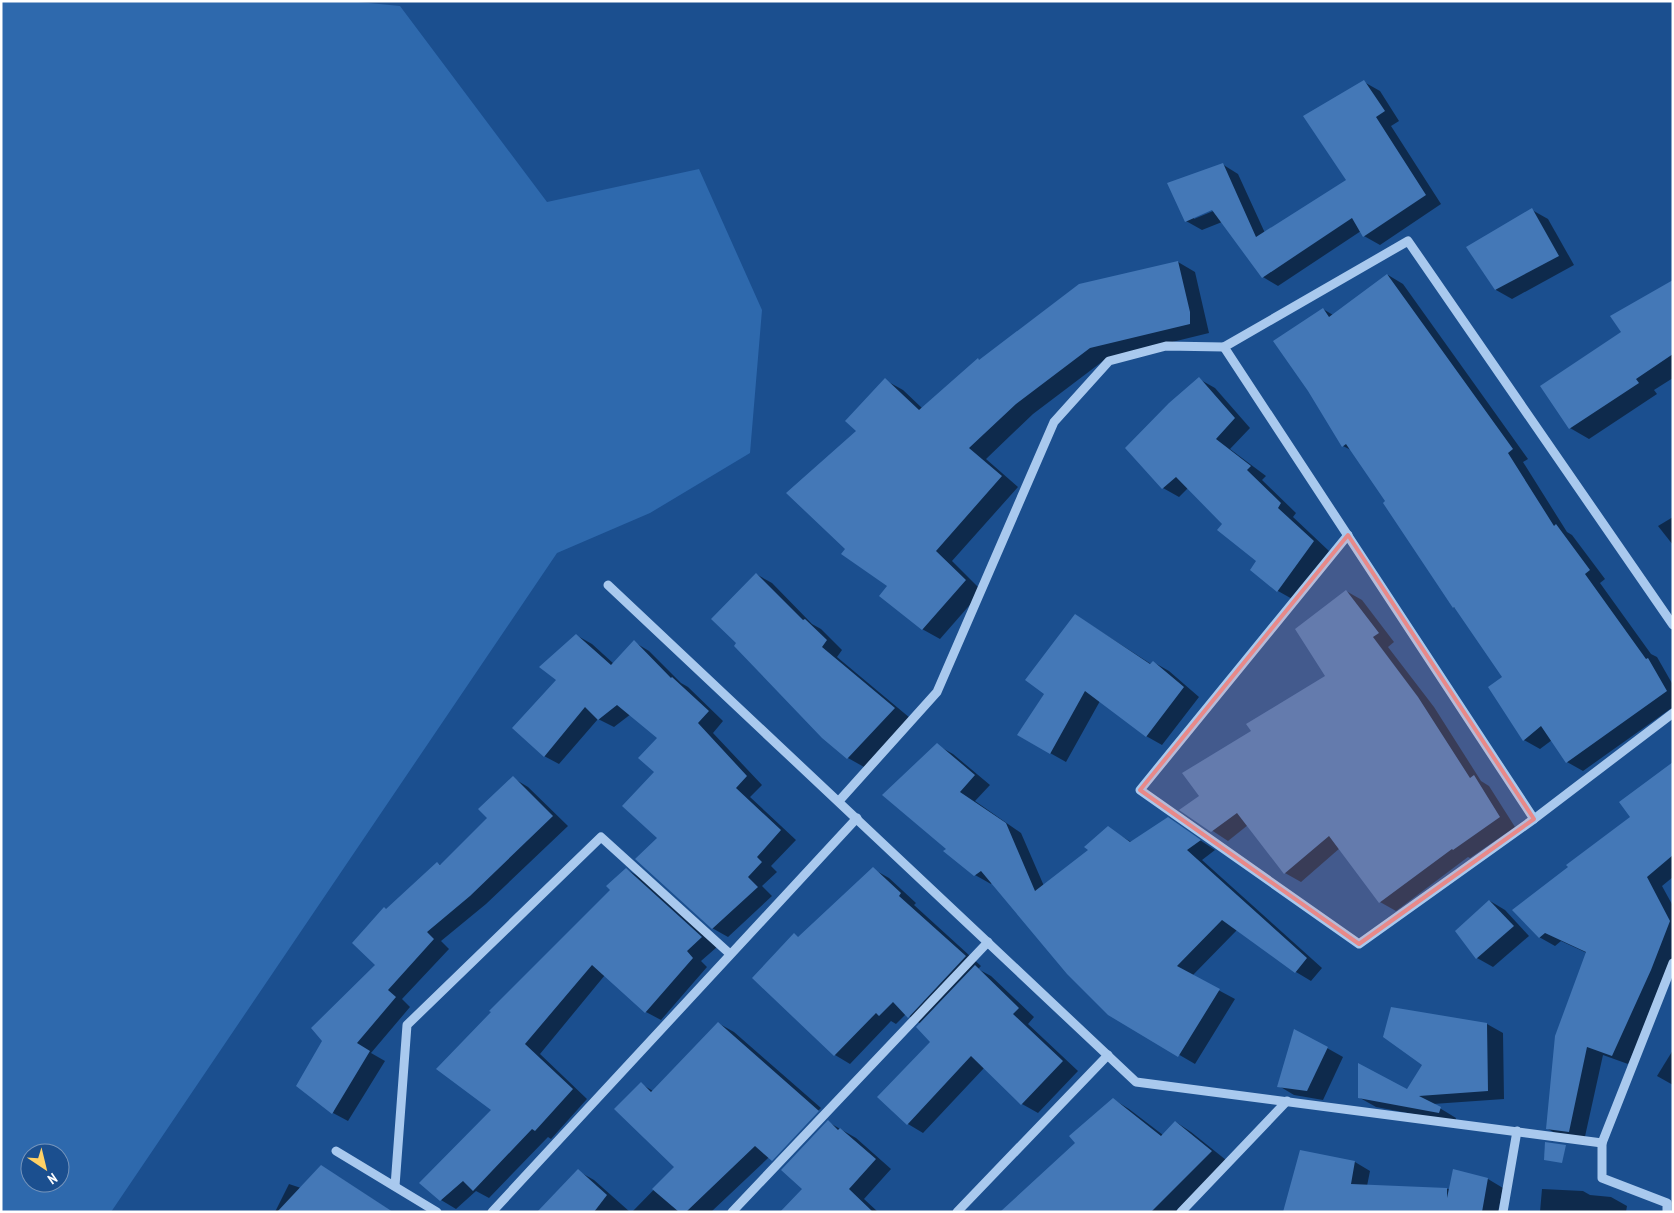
<svg xmlns="http://www.w3.org/2000/svg" width="1674" height="1213" font-family="'PT Sans Narrow',sans-serif">
  <style>
    .green { fill: #2e69ad; fill-rule: evenodd }
    .shadow { fill: #0007; fill-rule: evenodd }
    .building { fill: #4478b7 }
    .lines { fill: none; stroke-linecap: round; stroke-linejoin: round }
    .minor { stroke: #a9c9ee; stroke-width: 9 }
    .marked { fill: #e88989; fill-opacity: 0.2; stroke: #e88989; stroke-width: 4; stroke-linejoin: round }
  </style>
  <rect width="100%" height="100%" fill="#1b4f8f"/>
  <!-- green -->
  <path class="green" d="M1 1H348L400 6 547 202 699 169 762 310 750 453 650 513 557 553 111 1212H1ZM30 1153H60V1183H30Z"/>
  <!-- shadow -->
  <g class="shadow">
    <path d="M1364 82 1380 91 1399 121 1391 126 1441 204 1380 245 1364 236 1361 231 1278 286 1263 277 1222 222 1202 230 1186 221 1222 164 1238 174 1265 233 1348 180ZM1217 207 1218 209 1194 219V216Z"/>
    <path d="M1532 210 1548 219 1574 265 1512 299 1496 290 1468 248Z"/>
    <path d="M1178 262 1195 272 1209 333 1107 358 1033 414 986 459 1018 487 952 561 982 591 940 639 922 629 889 586 847 549 857 431 885 380 903 390 922 408 980 361Z"/>
    <path d="M1388 275 1403 284 1528 459 1523 462 1567 532 1572 535 1605 579 1600 583 1651 654 1657 657 1673 685V707L1583 771 1567 762 1552 740 1540 749 1524 740 1490 687 1504 678 1456 608 1453 607 1387 501 1353 451 1343 446 1323 309 1333 315Z"/>
    <path d="M1673 282V378L1654 390 1657 394 1589 439 1570 428 1622 332Z"/>
    <path d="M1199 379 1215 388 1250 428 1230 449 1266 476 1262 480 1296 513 1293 517 1329 551 1294 600 1278 591 1251 569 1258 561 1188 488 1179 497 1163 488Z"/>
    <path d="M1673 517V545L1658 526Z"/>
    <path d="M756 574 772 583 812 624 821 629 842 650 837 657 910 718 864 767 848 758 823 737Z"/>
    <path d="M1346 591 1362 600 1394 642 1388 647 1434 707 1481 781 1489 786 1515 827 1470 858 1468 857 1396 911 1380 902 1340 848 1301 882 1285 873 1248 825 1228 841 1181 810 1201 797 1253 731 1327 677Z"/>
    <path d="M1075 615 1151 664 1153 662 1169 671 1199 697 1162 745 1146 736 1100 701 1066 762 1018 735 1045 693Z"/>
    <path d="M576 635 592 644 614 664 634 642 649 651 681 683 688 687 723 721 713 733 762 785 750 797 796 840 771 866 777 872 762 886 772 896 728 937 712 928 659 838 656 772 659 737 631 714 614 727 598 719 559 764 544 756 558 680Z"/>
    <path d="M937 745 953 754 990 785 975 801 1021 833 1044 886 1089 850 1108 828 1131 842 1168 819 1215 850 1202 860 1322 968 1311 981 1296 972 1237 930 1192 976 1235 999 1195 1064 1109 1014 992 883 991 884 975 875 947 849Z"/>
    <path d="M1673 767V877L1662 886 1673 906V964L1628 1064 1603 1055 1584 1141 1564 1138 1548 1129 1587 953 1561 941 1555 946 1539 937Z"/>
    <path d="M513 778 528 787 568 826 486 904 441 941 449 949 402 999 410 1007 371 1053 385 1061 348 1121 333 1113 377 965 386 910 437 863 441 865 489 818Z"/>
    <path d="M626 869 641 878 717 947 701 961 707 967 661 1020 646 1012 605 975 540 1054 587 1099 551 1139 548 1137 489 1198 476 1191 456 1209 441 1200 493 1110 438 1069 612 889Z"/>
    <path d="M873 869 889 878 916 903 914 905 981 966 978 969 991 976 1034 1017 1028 1024 1078 1071 1038 1113 1022 1104 985 1067 923 1133 908 1124 879 1097 932 1042 921 1024 906 1014 896 1024 891 1021 850 1064 835 1055 794 935 799 938Z"/>
    <path d="M1490 901 1505 910 1529 936 1493 967 1477 958Z"/>
    <path d="M718 1023 734 1032 821 1108 711 1212H632L676 1167 641 1084 653 1091Z"/>
    <path d="M1487 1024 1503 1033 1504 1099 1433 1104 1456 1118 1455 1122 1376 1107 1360 1098 1408 1091Z"/>
    <path d="M1327 1048 1343 1057 1323 1100 1294 1095 1279 1086Z"/>
    <path d="M1673 1050V1085L1657 1076Z"/>
    <path d="M1113 1099 1129 1109 1163 1135 1176 1122 1191 1132 1226 1160 1175 1212H1004L1077 1143Z"/>
    <path d="M828 1122 856 1138 891 1169 864 1199 878 1212H782L804 1189Z"/>
    <path d="M1301 1151 1355 1162 1370 1171 1367 1186 1450 1189 1454 1171 1488 1179 1503 1188 1498 1212H1285Z"/>
    <path d="M578 1171 594 1180 630 1212H538Z"/>
    <path d="M337 1176 386 1208 384 1212H275L289 1184 301 1188Z"/>
    <path d="M1542 1189 1583 1191 1590 1195 1611 1197 1627 1206 1626 1212H1540Z"/>
  </g>
  <!-- building -->
  <g class="building">
    <path d="M1364 80 1385 111 1376 117 1426 195 1363 237 1352 218 1262 278 1212 210 1185 222 1167 183 1223 163 1256 237 1346 180 1303 116Z"/>
    <path d="M1532 208 1559 256 1495 290 1466 247Z"/>
    <path d="M1178 261 1190 312V324L1090 348 1016 404 969 448 1002 476 936 551 966 580 922 630 879 596 887 586 841 554 845 549 786 493 856 431 845 421 885 378 919 410 978 358 979 360 1079 284Z"/>
    <path d="M1387 274 1513 449 1508 453 1554 526 1556 524 1590 570 1585 574 1646 659 1648 658 1667 691 1566 763 1541 726 1523 741 1488 687 1502 677 1454 607 1453 608 1383 503 1385 501 1346 444 1342 447 1308 391 1273 341 1323 308 1329 317Z"/>
    <path d="M1673 280V354L1636 379 1639 383 1569 429 1540 386 1621 332 1610 316Z"/>
    <path d="M1199 377 1235 418 1216 439 1251 466 1247 470 1281 503 1278 508 1314 541 1277 592 1250 570 1256 561 1217 530 1222 524 1176 477 1162 489 1125 448 1169 403Z"/>
    <path d="M756 573 803 620 805 619 827 640 822 647 895 708 847 759 822 738 734 646 736 643 711 619Z"/>
    <path d="M1346 590 1379 633 1373 637 1418 697 1470 778 1474 775 1500 817 1453 850 1452 849 1379 903 1329 836 1284 874 1237 813 1211 832 1179 810 1199 796 1182 773 1251 731 1246 724 1325 676 1295 629Z"/>
    <path d="M1075 614 1150 664 1153 661 1184 687 1146 737 1085 691 1050 754 1017 735 1044 694 1025 680Z"/>
    <path d="M576 634 611 665 634 640 671 678 672 677 709 711 698 723 747 776 736 788 781 830 757 857 762 862 748 877 758 887 712 929 635 859 657 838 622 806 654 772 638 758 657 738 617 705 598 720 585 707 544 757 512 728 556 680 539 667Z"/>
    <path d="M937 743 975 775 960 792 1006 823 1035 891 1088 850 1084 847 1108 826 1130 842 1168 817 1201 840 1187 850 1307 958 1295 973 1222 920 1177 966 1220 989 1178 1057 1108 1015 1067 974 981 871 974 876 943 851 946 849 882 795Z"/>
    <path d="M1673 762V855L1647 877 1670 921 1651 970 1612 1056 1587 1047 1569 1132 1546 1129 1555 1036 1586 952 1545 933 1539 938 1512 910 1568 867 1566 865 1630 817 1619 802Z"/>
    <path d="M513 776 553 816 470 896 427 932 434 939 388 990 396 997 357 1043 370 1051 332 1114 296 1086 322 1041 311 1028 375 965 352 943 384 907 386 909 437 862 440 865 487 818 478 809Z"/>
    <path d="M873 867 901 893 899 896 966 956 908 1018 893 1002 879 1016 876 1013 834 1056 752 978 794 933 798 937Z"/>
    <path d="M626 868 702 937 687 951 693 958 645 1013 592 965 525 1044 573 1089 535 1131 532 1129 473 1191 463 1181 440 1201 419 1183 491 1110 436 1069 491 1012 489 1011 610 890 606 886Z"/>
    <path d="M1489 900 1514 926 1476 959 1455 931Z"/>
    <path d="M975 965 1019 1008 1013 1014 1063 1061 1021 1105 971 1056 907 1125 877 1097 930 1042 916 1027Z"/>
    <path d="M1391 1007 1487 1023 1488 1091 1419 1096 1441 1107 1439 1113 1358 1098V1063L1407 1089 1422 1065 1383 1037Z"/>
    <path d="M718 1022 819 1111 772 1161 755 1146 686 1212H679L652 1189 674 1167 614 1109 641 1082 651 1092Z"/>
    <path d="M1294 1029 1328 1047 1307 1091 1277 1087Z"/>
    <path d="M1113 1098 1161 1136 1175 1121 1212 1151 1151 1212H1000L1075 1143 1069 1136Z"/>
    <path d="M828 1120 838 1130 840 1128 876 1159 849 1189 873 1212H780L802 1189 781 1170Z"/>
    <path d="M1545 1142 1566 1145 1562 1163 1544 1160Z"/>
    <path d="M1300 1150 1355 1161 1351 1184 1447 1188V1198L1453 1169 1488 1178 1482 1212H1283Z"/>
    <path d="M321 1165 393 1212H277Z"/>
    <path d="M578 1169 607 1195 594 1212H537Z"/>
  </g>
  <g class="lines">
    <!-- minor -->
    <g class="minor">
      <path d="M1348 535 1140 790 1359 944 1534 819 1673 713"/>
      <path d="M608 585 1136 1082 1602 1143 1673 963"/>
      <path d="M839 801 937 692 1054 422 1109 361 1166 346 1224 347"/>
      <path d="M1534 819 1224 347 1408 241 1673 625"/>
      <path d="M1602 1143V1178L1667 1203V1212"/>
      <path d="M336 1151 437 1212"/>
      <path d="M395 1186 407 1025 601 837 730 954"/>
      <path d="M492 1212 857 818"/>
      <path d="M732 1212 988 942"/>
      <path d="M957 1212 1108 1055"/>
      <path d="M1181 1212 1287 1101"/>
      <path d="M1503 1212 1517 1131"/>
    </g>
  </g>
  <!-- marked area -->
  <path class="marked" d="M1348 535 1534 819 1359 944 1140 790Z"/>
  <!-- border -->
  <rect width="1674" height="1213" fill="none" stroke="#ffffff" stroke-width="5"/>
  <!-- north arrow -->
  <g transform="translate(45 1168) rotate(145)"><circle r="24" fill="#1b4f8f" stroke="#7695bc"/>
  <path d="M0-4L9 19L0 12L-9 19Z" fill="#ffd166"/>
  <text y="-8" font-size="14" font-weight="bold" text-anchor="middle" fill="#ffffff">N</text>
  </g>
</svg>
